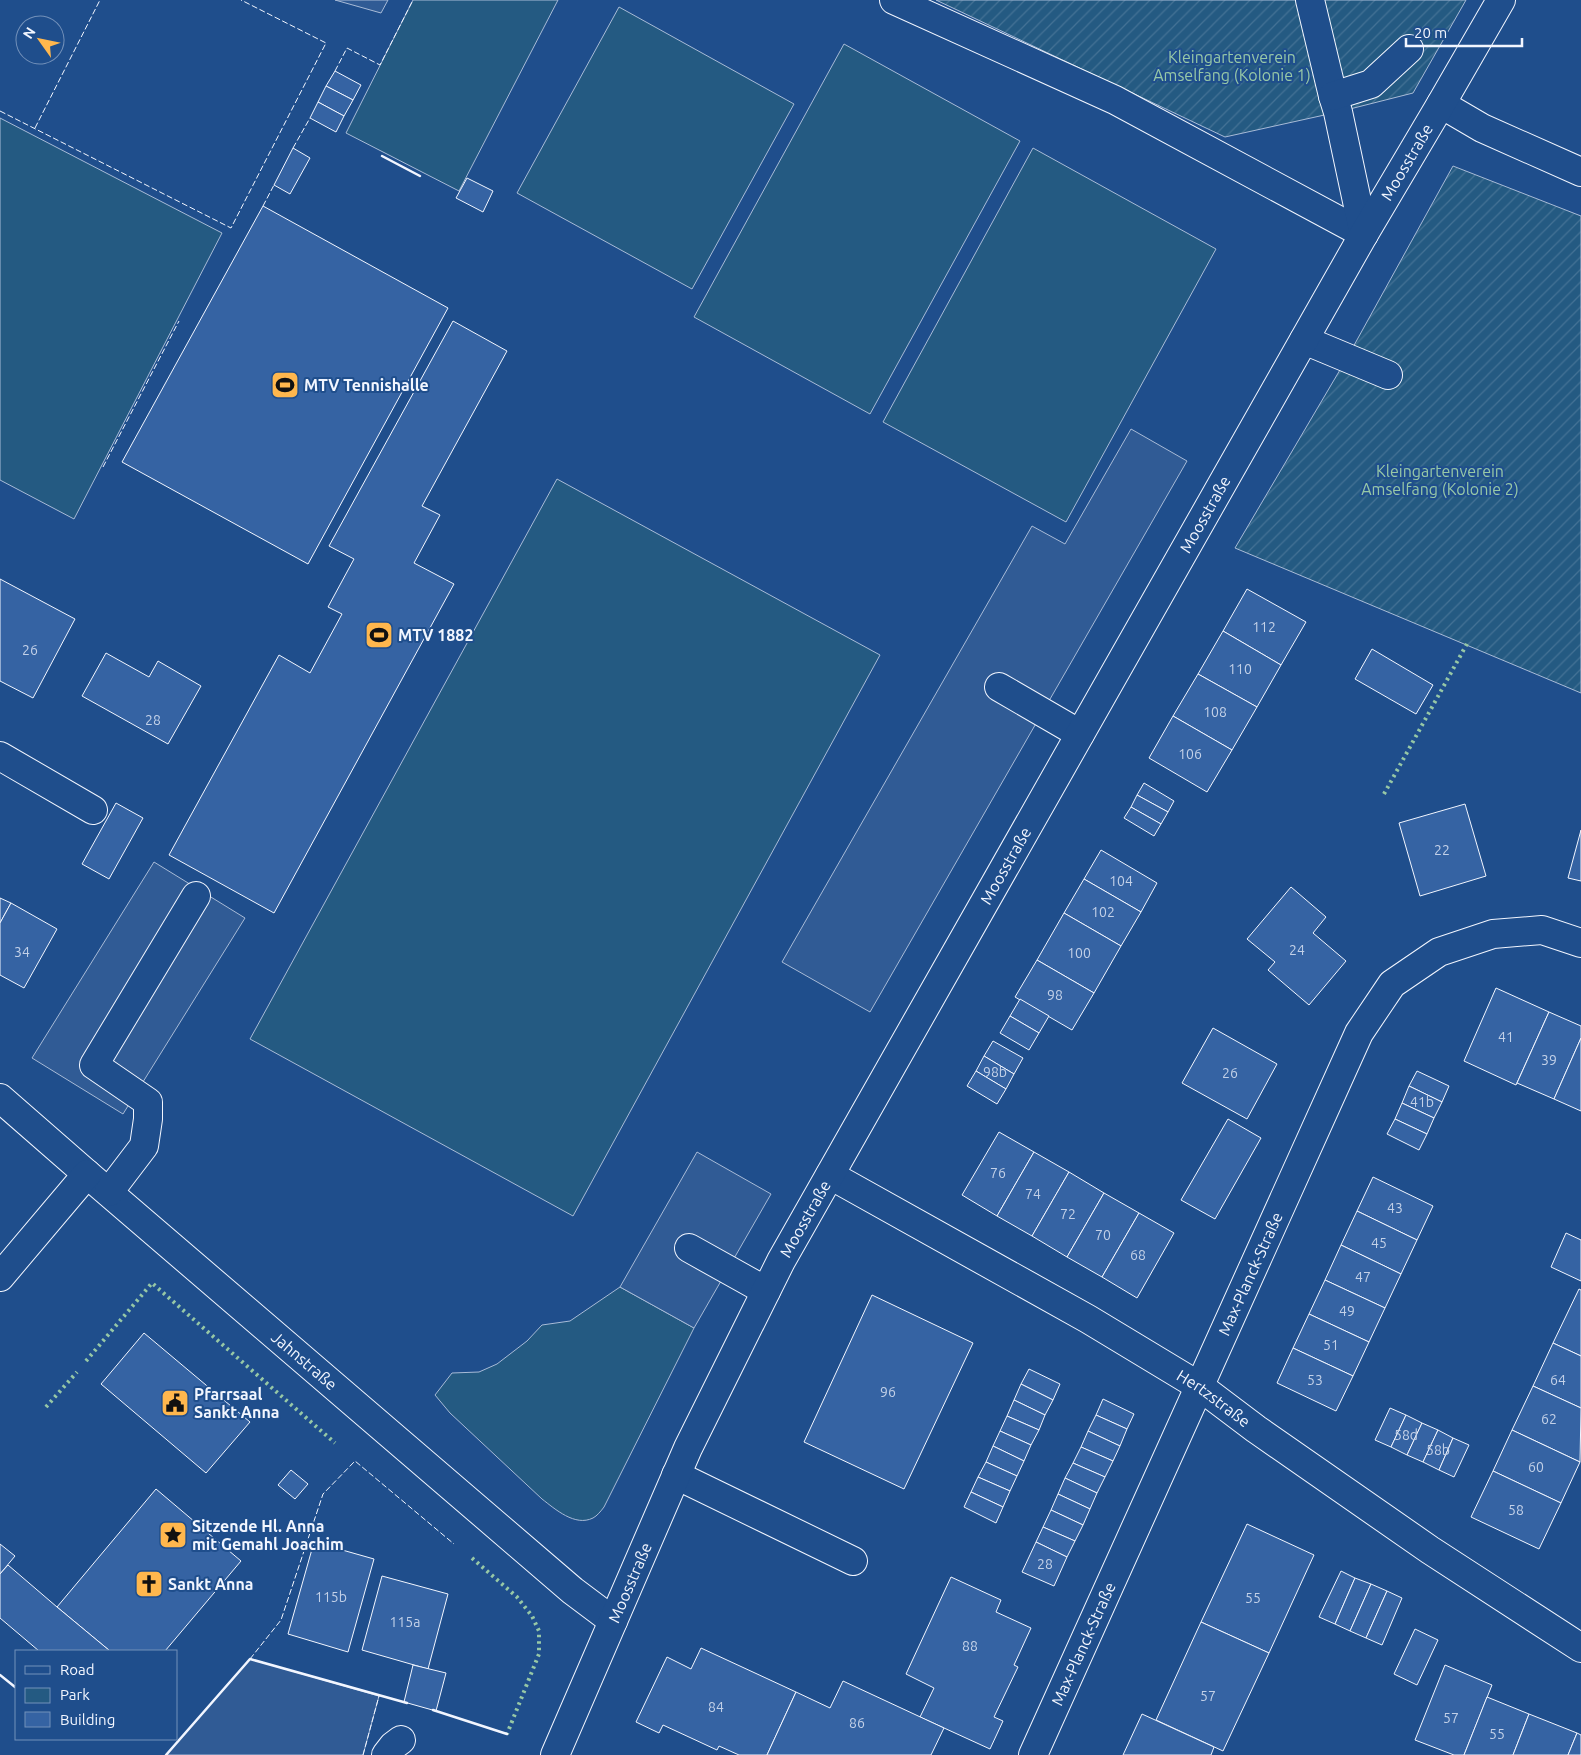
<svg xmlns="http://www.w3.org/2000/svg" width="1581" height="1755" font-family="Ubuntu,sans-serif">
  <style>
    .green { fill: #245a82; stroke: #a8bbd7 }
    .garden { fill: url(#garden-furrows); stroke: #a8bbd7 }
    .parking { fill: #305b95; stroke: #a8bbd7 }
    .building { fill: #3563a3; stroke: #f2f6ff }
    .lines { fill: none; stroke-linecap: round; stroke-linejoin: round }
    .minor-casing { stroke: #f2f6ff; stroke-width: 30 }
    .minor { stroke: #1f4e8c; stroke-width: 28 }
    .hedge { stroke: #97c8a6; stroke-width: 4; stroke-dasharray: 2.5 4; stroke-linecap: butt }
    .fence { stroke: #f2f6ff; stroke-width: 1; stroke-dasharray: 6 2.5; stroke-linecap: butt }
    .wall { stroke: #f2f6ff; stroke-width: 2.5 }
    .labels { text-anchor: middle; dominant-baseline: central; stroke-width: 4; stroke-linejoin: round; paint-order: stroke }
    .number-label { font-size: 14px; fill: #c3d1e8 }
    .park-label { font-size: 16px; fill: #97c8a6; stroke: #1f4e8c }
    .street-label { font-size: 16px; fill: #f2f6ff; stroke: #1f4e8c }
    .poi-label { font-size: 16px; font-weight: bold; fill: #f2f6ff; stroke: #1f4e8c; text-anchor: start }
  </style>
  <defs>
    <pattern id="garden-furrows" width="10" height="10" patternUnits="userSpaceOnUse" patternTransform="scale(1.25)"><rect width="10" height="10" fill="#245a82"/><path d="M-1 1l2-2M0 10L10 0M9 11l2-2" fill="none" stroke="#447295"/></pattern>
  </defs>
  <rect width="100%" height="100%" fill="#1f4e8c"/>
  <!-- green -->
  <g class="green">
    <path d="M413 0H558L459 191 346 133Z"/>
    <path d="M619 7 794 104 692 289 517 193Z"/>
    <path d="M844 44 1020 141 870 414 694 317Z"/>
    <path d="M0 118 222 233 74 519 0 480Z"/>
    <path d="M1033 148 1216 249 1066 522 883 422Z"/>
    <path d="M557 479 880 655 573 1216 250 1039Z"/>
    <path d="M620 1287 694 1328 604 1507C601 1511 597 1516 593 1518 575 1527 555 1509 542 1499L450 1413 435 1395 452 1373 479 1372 497 1364 527 1341 542 1325 570 1321Z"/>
  </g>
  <!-- garden -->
  <g class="garden">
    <path d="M936 0H1466L1413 93 1338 112 1225 137Z"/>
    <path d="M1453 166 1581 216V693L1235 548 1347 358Z"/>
  </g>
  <!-- parking -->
  <g class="parking">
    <path d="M335 0H388L381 13Z"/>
    <path d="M1131 429 1187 461 870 1012 782 962 1032 526 1065 544Z"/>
    <path d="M154 862 245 918 123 1114 32 1058Z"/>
    <path d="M697 1152 771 1194 694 1328 620 1287Z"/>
    <path d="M250 1659 379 1696 363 1755H166Z"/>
  </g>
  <!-- building -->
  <g class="building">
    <path d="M335 71 361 85 353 100 326 86Z"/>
    <path d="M326 86 353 100 344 116 318 102Z"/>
    <path d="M318 102 344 116 336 132 310 118Z"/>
    <path d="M293 148 310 158 290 194 274 185Z"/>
    <path d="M467 178 493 191 483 212 456 198Z"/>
    <path d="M263 206 448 308 308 564 122 462Z"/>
    <path d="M453 321 507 351 422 506 440 515 414 563 454 584 274 913 169 855 279 655 310 673 342 614 328 607 354 559 329 546Z"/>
    <path d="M0 579 75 619 33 698 0 681Z"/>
    <path d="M1247 589 1306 622 1281 665 1223 631Z"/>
    <path d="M1223 631 1281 665 1257 707 1198 674Z"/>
    <path d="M1372 649 1433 685 1416 714 1355 679Z"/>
    <path d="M106 653 149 677 158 661 201 686 168 744 82 696Z"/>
    <path d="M1198 674 1257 707 1232 750 1173 716Z"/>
    <path d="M1173 716 1232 750 1207 792 1149 758Z"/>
    <path d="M1144 783 1174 801 1168 812 1137 795Z"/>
    <path d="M1137 795 1168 812 1161 824 1131 807Z"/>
    <path d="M116 803 143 818 109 879 82 864Z"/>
    <path d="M1465 804 1486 876 1420 896 1399 823Z"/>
    <path d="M1131 807 1161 824 1154 836 1124 818Z"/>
    <path d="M1581 830V881L1568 878Z"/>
    <path d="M1101 850 1157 883 1141 912 1084 879Z"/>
    <path d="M1084 879 1141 912 1121 946 1064 913Z"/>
    <path d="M1291 887 1326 917 1313 933 1346 961 1309 1005 1268 970 1275 962 1247 939Z"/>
    <path d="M0 898 11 903 0 923Z"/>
    <path d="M11 903 57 929 24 988 0 975V923Z"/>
    <path d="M1064 913 1121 946 1094 993 1037 960Z"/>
    <path d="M1037 960 1094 993 1072 1030 1015 997Z"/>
    <path d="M1496 988 1549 1012 1516 1085 1464 1061Z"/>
    <path d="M1020 999 1049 1016 1039 1033 1010 1016Z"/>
    <path d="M1549 1012 1581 1026V1038L1554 1099 1517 1083Z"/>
    <path d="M1010 1016 1039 1033 1029 1050 1000 1033Z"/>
    <path d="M1213 1028 1277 1064 1247 1119 1182 1083Z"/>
    <path d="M1581 1038V1111L1554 1099Z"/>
    <path d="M993 1041 1023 1058 1014 1074 984 1056Z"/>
    <path d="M984 1056 1014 1074 1006 1089 976 1071Z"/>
    <path d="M976 1071 1006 1089 997 1104 967 1086Z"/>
    <path d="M1417 1071 1449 1086 1442 1102 1409 1086Z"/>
    <path d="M1409 1086 1442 1102 1434 1118 1402 1103Z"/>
    <path d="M1402 1103 1434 1118 1427 1134 1395 1119Z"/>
    <path d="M1228 1119 1261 1138 1215 1219 1181 1200Z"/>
    <path d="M1395 1119 1427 1134 1419 1150 1387 1134Z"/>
    <path d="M999 1132 1034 1152 997 1216 962 1195Z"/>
    <path d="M1034 1152 1069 1172 1032 1236 997 1216Z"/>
    <path d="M1069 1172 1104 1193 1067 1257 1032 1236Z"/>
    <path d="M1373 1177 1433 1206 1417 1240 1357 1211Z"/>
    <path d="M1104 1193 1139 1213 1102 1277 1067 1257Z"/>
    <path d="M1357 1211 1417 1240 1401 1274 1341 1245Z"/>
    <path d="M1139 1213 1174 1233 1137 1298 1102 1277Z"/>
    <path d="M1566 1233 1581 1240V1281L1551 1267Z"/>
    <path d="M1341 1245 1401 1274 1385 1308 1325 1280Z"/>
    <path d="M1325 1280 1385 1308 1369 1342 1309 1314Z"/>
    <path d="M1579 1289 1581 1290V1356L1553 1343Z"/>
    <path d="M872 1295 973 1343 904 1489 804 1442Z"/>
    <path d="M1309 1314 1369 1342 1353 1376 1293 1348Z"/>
    <path d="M144 1333 250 1422 206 1473 101 1384Z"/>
    <path d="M1553 1343 1581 1356V1408L1533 1386Z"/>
    <path d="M1293 1348 1353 1376 1336 1411 1277 1383Z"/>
    <path d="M1029 1369 1060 1384 1053 1400 1021 1384Z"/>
    <path d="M1021 1384 1053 1400 1045 1415 1014 1400Z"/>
    <path d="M1533 1386 1581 1408 1580 1462 1512 1430Z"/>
    <path d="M1103 1399 1134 1414 1127 1429 1096 1415Z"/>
    <path d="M1014 1400 1045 1415 1039 1430 1007 1416Z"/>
    <path d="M1390 1408 1406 1415 1391 1447 1375 1440Z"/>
    <path d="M1096 1415 1127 1429 1120 1446 1088 1431Z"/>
    <path d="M1406 1415 1422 1423 1407 1455 1391 1447Z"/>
    <path d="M1007 1416 1039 1430 1031 1445 1000 1431Z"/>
    <path d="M1422 1423 1438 1430 1423 1462 1407 1455Z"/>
    <path d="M1438 1430 1453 1438 1439 1470 1423 1462Z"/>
    <path d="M1512 1430 1580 1462 1561 1503 1493 1471Z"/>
    <path d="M1000 1431 1031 1445 1024 1461 993 1446Z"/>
    <path d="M1088 1431 1120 1446 1113 1461 1081 1447Z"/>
    <path d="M1453 1438 1469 1445 1454 1477 1439 1470Z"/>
    <path d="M993 1446 1024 1461 1017 1476 986 1462Z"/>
    <path d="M1081 1447 1113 1461 1105 1477 1073 1463Z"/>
    <path d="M986 1462 1017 1476 1010 1491 978 1477Z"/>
    <path d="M1073 1463 1105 1477 1097 1493 1065 1478Z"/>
    <path d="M291 1470 308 1484 295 1499 278 1485Z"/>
    <path d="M1493 1471 1561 1503 1539 1549 1471 1517Z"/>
    <path d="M978 1477 1010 1491 1003 1507 971 1492Z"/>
    <path d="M1065 1478 1097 1493 1090 1509 1058 1494Z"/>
    <path d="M156 1489 241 1561 165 1651H110L57 1607Z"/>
    <path d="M971 1492 1003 1507 996 1523 964 1507Z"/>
    <path d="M1058 1494 1090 1509 1083 1525 1051 1510Z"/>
    <path d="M1051 1510 1083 1525 1075 1541 1043 1527Z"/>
    <path d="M1247 1524 1314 1555 1269 1653 1201 1622Z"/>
    <path d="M1043 1527 1075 1541 1067 1557 1036 1542Z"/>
    <path d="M314 1542 374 1559 348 1652 288 1634Z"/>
    <path d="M1036 1542 1067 1557 1054 1586 1022 1572Z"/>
    <path d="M0 1544 15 1556 0 1574Z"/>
    <path d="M8 1565 57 1607 110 1651H39L0 1618V1574Z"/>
    <path d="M1341 1571 1355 1578 1335 1624 1319 1617Z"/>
    <path d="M382 1576 448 1594 428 1669 362 1650Z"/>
    <path d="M951 1577 1001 1600 996 1612 1031 1628 1014 1665 1018 1667 994 1717 1003 1721 990 1749 920 1717 934 1688 906 1674Z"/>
    <path d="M1355 1578 1371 1584 1350 1631 1335 1624Z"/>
    <path d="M1371 1584 1387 1591 1366 1638 1350 1631Z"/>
    <path d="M1387 1591 1402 1598 1382 1645 1366 1638Z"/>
    <path d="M1201 1622 1269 1653 1223 1751 1156 1720Z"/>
    <path d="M1415 1629 1438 1640 1417 1685 1394 1674Z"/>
    <path d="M701 1648 796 1692 767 1755H739L719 1746 717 1750 663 1725 659 1733 636 1722 667 1657 691 1669Z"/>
    <path d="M413 1665 446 1673 436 1711 404 1702Z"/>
    <path d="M1445 1665 1492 1685 1464 1755H1454L1415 1740Z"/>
    <path d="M843 1681 944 1728 931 1755H767L796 1692 830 1708Z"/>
    <path d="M1487 1697 1529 1714 1513 1755H1464Z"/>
    <path d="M1142 1714 1214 1747 1211 1755H1123Z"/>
    <path d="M1529 1714 1577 1733 1568 1755H1513Z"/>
    <path d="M1577 1733 1581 1735V1755H1568Z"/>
  </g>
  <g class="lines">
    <defs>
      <g id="minor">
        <path d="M894 0 1115 100 1364 234"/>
        <path d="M1310 0 1333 96 1338 112 1364 234"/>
        <path d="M1333 96 1371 84 1409 49"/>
        <path d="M1441 104 1482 128 1581 172"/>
        <path d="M1304 340 1388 375"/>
        <path d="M999 687 1080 734"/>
        <path d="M0 756 93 810"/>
        <path id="s1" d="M0 1098 87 1174 573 1591 613 1621"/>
        <path id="s2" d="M830 1175 1088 1319 1199 1386 1256 1429 1430 1550 1581 1648"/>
        <path d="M109 1192 144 1146 148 1119V1102L94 1065 196 896"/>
        <path d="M689 1248 766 1291"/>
        <path d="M0 1277 87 1174"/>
        <path d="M676 1475 853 1561"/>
        <path d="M386 1755 393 1746 401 1740"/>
        <path id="s3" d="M555 1755 688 1448 781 1261 1364 234 1441 104 1501 0"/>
        <path id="s4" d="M1033 1755 1359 1033 1392 984 1439 952 1493 934 1542 930 1581 943"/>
      </g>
    </defs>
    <!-- minor casing -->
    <use href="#minor" class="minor-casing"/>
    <!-- minor -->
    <use href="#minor" class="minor"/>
    <!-- hedge -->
    <g class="hedge">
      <path d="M1384 794 1468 642"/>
      <path d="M86 1361 152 1283 335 1443"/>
      <path d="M46 1407 77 1372"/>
      <path d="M472 1558 517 1597 532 1616 539 1631V1654L507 1734"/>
    </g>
    <!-- fence -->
    <g class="fence">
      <path d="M335 71 347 48 380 65 413 0"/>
      <path d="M0 111 231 228 326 43 241 0"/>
      <path d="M35 128 100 0"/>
      <path d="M293 148 310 118"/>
      <path d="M263 206 274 185"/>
      <path d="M103 467 179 321"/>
      <path d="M250 1659 281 1620 323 1494 355 1461 454 1544"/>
      <path d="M363 1755 379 1696"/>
    </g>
    <!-- wall -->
    <g class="wall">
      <path d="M382 156 420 176"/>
      <path d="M0 1675 15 1687"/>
      <path d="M433 1710 507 1734"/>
      <path d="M166 1755 250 1659 407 1703"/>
    </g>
  </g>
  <!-- icons -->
  <defs>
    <symbol id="stadium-square" viewBox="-11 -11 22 22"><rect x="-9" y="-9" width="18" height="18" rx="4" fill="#ffb74d" stroke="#1f4e8c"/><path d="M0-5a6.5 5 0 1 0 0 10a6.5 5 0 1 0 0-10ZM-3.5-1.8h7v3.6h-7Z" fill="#111"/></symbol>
    <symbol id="civic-square" viewBox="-11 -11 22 22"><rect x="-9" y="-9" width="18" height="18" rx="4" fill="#ffb74d" stroke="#1f4e8c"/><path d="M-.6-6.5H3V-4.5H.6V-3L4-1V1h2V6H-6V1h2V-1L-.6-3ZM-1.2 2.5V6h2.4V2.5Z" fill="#111"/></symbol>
    <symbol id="sight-square" viewBox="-11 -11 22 22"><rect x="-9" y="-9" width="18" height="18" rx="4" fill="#ffb74d" stroke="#1f4e8c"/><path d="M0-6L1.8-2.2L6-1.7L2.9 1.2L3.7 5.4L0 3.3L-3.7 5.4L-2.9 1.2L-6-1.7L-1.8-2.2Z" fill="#111"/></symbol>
    <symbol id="church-square" viewBox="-11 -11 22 22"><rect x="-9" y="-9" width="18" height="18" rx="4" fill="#ffb74d" stroke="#1f4e8c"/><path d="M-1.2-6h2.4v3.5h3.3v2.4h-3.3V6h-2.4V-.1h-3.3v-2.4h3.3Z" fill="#111"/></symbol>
  </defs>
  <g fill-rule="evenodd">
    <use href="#stadium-square" x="269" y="369" width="32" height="32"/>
    <use href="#stadium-square" x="363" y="619" width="32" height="32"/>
    <use href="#civic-square" x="159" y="1387" width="32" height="32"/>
    <use href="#sight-square" x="157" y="1519" width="32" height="32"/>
    <use href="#church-square" x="133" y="1568" width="32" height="32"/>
  </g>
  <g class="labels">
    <!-- number labels -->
    <g class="number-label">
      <text x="1264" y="627">112</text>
      <text x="30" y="650">26</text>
      <text x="1240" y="669">110</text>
      <text x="1215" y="712">108</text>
      <text x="153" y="720">28</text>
      <text x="1190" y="754">106</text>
      <text x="1442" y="850">22</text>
      <text x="1121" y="881">104</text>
      <text x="1103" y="912">102</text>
      <text x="1297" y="950">24</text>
      <text x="22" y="952">34</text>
      <text x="1079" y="953">100</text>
      <text x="1055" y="995">98</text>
      <text x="1506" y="1037">41</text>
      <text x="1549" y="1060">39</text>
      <text x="995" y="1072">98b</text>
      <text x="1230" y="1073">26</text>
      <text x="1422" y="1102">41b</text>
      <text x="998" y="1173">76</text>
      <text x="1033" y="1194">74</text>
      <text x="1395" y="1208">43</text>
      <text x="1068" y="1214">72</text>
      <text x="1103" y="1235">70</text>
      <text x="1379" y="1243">45</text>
      <text x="1138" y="1255">68</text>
      <text x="1363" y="1277">47</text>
      <text x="1347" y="1311">49</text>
      <text x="1331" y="1345">51</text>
      <text x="1315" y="1380">53</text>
      <text x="1558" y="1380">64</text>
      <text x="888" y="1392">96</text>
      <text x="1549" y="1419">62</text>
      <text x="1406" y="1435">58d</text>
      <text x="1438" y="1450">58b</text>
      <text x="1536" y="1467">60</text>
      <text x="1516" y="1510">58</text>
      <text x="1045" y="1564">28</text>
      <text x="331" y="1597">115b</text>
      <text x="1253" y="1598">55</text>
      <text x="405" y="1622">115a</text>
      <text x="970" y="1646">88</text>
      <text x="1208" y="1696">57</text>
      <text x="716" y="1707">84</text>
      <text x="1451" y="1718">57</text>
      <text x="857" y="1723">86</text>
      <text x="1497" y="1734">55</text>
    </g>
    <!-- park labels -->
    <g class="park-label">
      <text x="1232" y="57">Kleingartenverein<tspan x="1232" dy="18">Amselfang (Kolonie 1)</tspan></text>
      <text x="1440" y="471">Kleingartenverein<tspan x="1440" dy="18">Amselfang (Kolonie 2)</tspan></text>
    </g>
    <!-- street labels -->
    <g class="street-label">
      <text stroke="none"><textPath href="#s3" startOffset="1808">Moosstraße</textPath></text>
      <text stroke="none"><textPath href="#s3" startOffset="1402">Moosstraße</textPath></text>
      <text stroke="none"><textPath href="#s3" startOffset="998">Moosstraße</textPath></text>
      <text stroke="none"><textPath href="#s3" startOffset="592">Moosstraße</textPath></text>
      <text stroke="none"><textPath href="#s4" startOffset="528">Max-Planck-Straße</textPath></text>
      <text stroke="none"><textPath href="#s1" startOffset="402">Jahnstraße</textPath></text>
      <text stroke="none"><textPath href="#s2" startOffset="444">Hertzstraße</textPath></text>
      <text stroke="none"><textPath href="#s3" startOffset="188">Moosstraße</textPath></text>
      <text stroke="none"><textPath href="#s4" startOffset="122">Max-Planck-Straße</textPath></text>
    </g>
    <!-- poi labels -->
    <g class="poi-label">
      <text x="304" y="385">MTV Tennishalle</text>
      <text x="398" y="635">MTV 1882</text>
      <text x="194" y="1394">Pfarrsaal<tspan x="194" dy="18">Sankt Anna</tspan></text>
      <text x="192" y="1526">Sitzende Hl. Anna<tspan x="192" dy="18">mit Gemahl Joachim</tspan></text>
      <text x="168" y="1584">Sankt Anna</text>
    </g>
  </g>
  <!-- legend -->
  <rect x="15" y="1650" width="162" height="90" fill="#1f4e8c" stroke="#7391ba"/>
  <rect x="25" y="1666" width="25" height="8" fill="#1f4e8c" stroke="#7391ba"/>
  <text x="60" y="1675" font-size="15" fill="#f2f6ff">Road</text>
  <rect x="25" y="1688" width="25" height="15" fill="#245a82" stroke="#7391ba"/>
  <text x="60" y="1700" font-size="15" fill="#f2f6ff">Park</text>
  <rect x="25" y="1712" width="25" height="15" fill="#3563a3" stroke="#7391ba"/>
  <text x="60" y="1725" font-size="15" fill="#f2f6ff">Building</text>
  <!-- north arrow -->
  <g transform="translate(40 40) rotate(303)"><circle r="24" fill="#1f4e8c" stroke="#7391ba"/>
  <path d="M0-4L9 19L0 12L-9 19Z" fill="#ffb74d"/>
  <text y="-8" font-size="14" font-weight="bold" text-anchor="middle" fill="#f2f6ff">N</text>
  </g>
  <!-- scale -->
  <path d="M1406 38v8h116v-8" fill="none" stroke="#f2f6ff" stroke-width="2.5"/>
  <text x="1414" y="38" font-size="15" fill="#f2f6ff" stroke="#1f4e8c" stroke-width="4" paint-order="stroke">20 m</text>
</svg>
